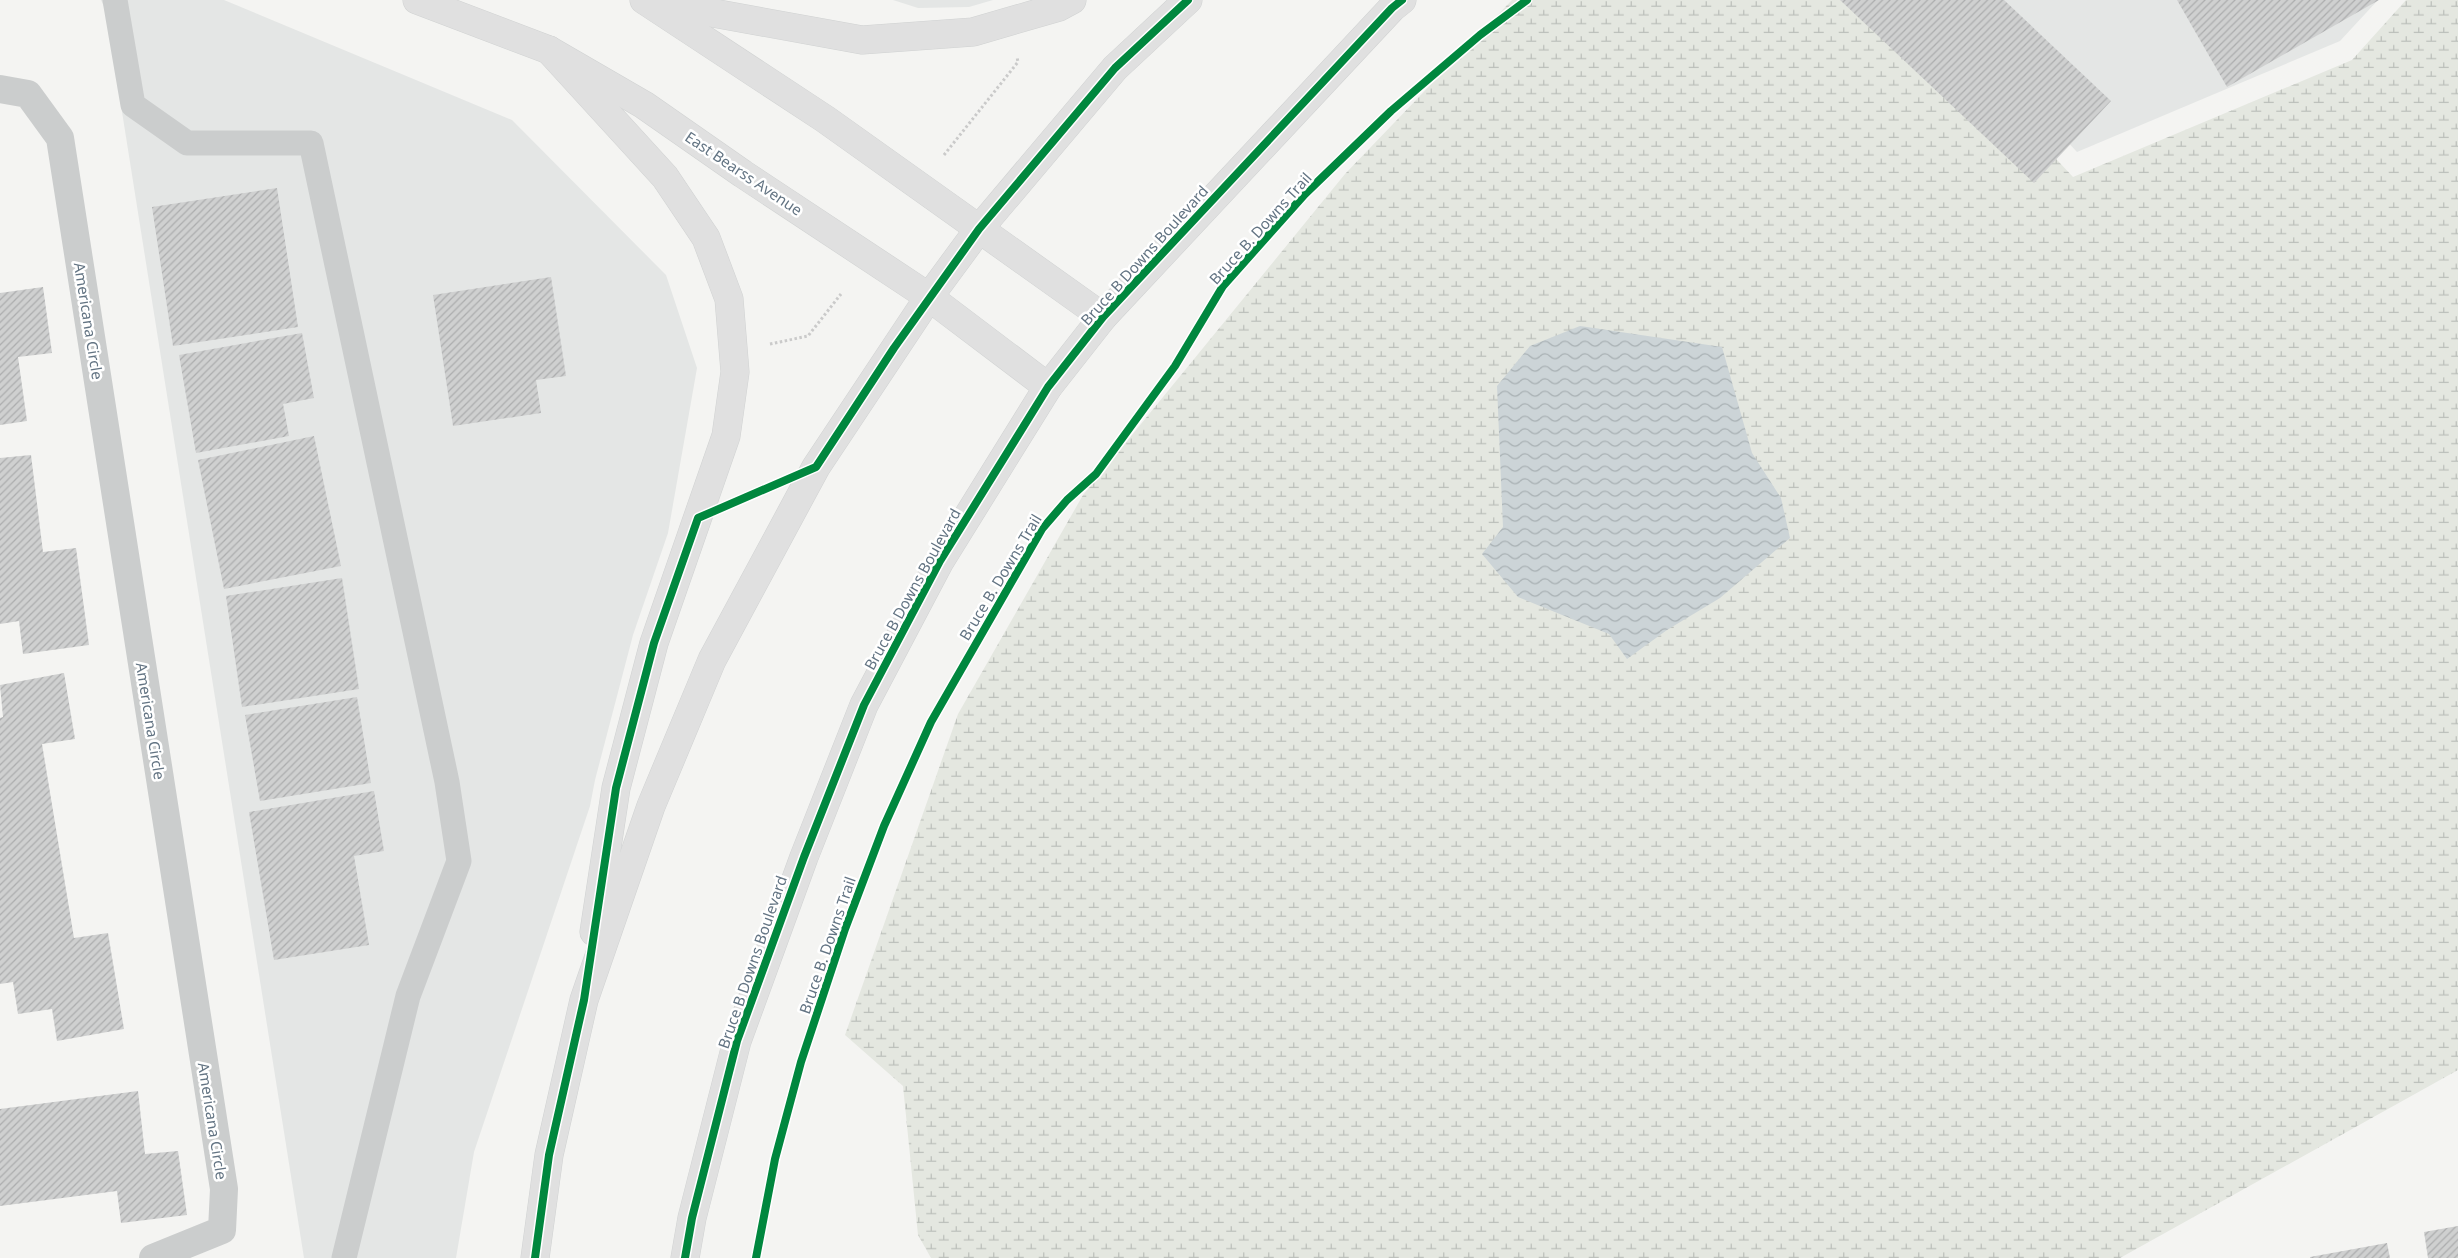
<svg xmlns="http://www.w3.org/2000/svg" width="2458" height="1258" font-family="'Noto Sans',sans-serif">
  <style>
    .built { fill: #e4e6e5 }
    .wetland { fill: url(#wetland-marsh) }
    .water { fill: url(#water-waves) }
    .building { fill: url(#building-hatch) }
    .lines { fill: none; stroke-linecap: round; stroke-linejoin: round }
    .secondary-casing { stroke: #d0d2d2; stroke-width: 29 }
    .path { stroke: #cacaca; stroke-width: 3; stroke-dasharray: 2.5 2.5; stroke-linecap: butt }
    .service { stroke: #cbcdcd; stroke-width: 25 }
    .minor { stroke: #cbcdcd; stroke-width: 28 }
    .secondary { stroke: #e0e0e0; stroke-width: 28 }
    .cycleway-casing { stroke: #fff; stroke-width: 11 }
    .cycleway { stroke: #00873e; stroke-width: 8 }
    .labels { text-anchor: middle; dominant-baseline: central; stroke-width: 5; stroke-linejoin: round; paint-order: stroke }
    .street-label { font-size: 15px; fill: #637483; stroke: #fff }
  </style>
  <defs>
    <pattern id="wetland-marsh" width="20" height="14" patternUnits="userSpaceOnUse" patternTransform="scale(1.25)"><rect width="20" height="14" fill="#e4e7e0"/><path d="M1 5h8M5 5V1M11 12h8M15 12V8" fill="none" stroke="#bcc0bb"/></pattern>
    <pattern id="water-waves" width="16" height="10" patternUnits="userSpaceOnUse" patternTransform="scale(1.25)"><rect width="16" height="10" fill="#ccd4d7"/><path d="M0 5q4-4 8 0t8 0" fill="none" stroke="#a9b1b4"/></pattern>
    <pattern id="building-hatch" width="6" height="6" patternUnits="userSpaceOnUse" patternTransform="scale(1.25)"><rect width="6" height="6" fill="#cfd0d0"/><path d="M-1 1l2-2M0 6l6-6M5 7l2-2" fill="none" stroke="#acadae"/></pattern>
  </defs>
  <rect width="100%" height="100%" fill="#f4f4f2"/>
  <!-- built -->
  <g class="built">
    <path d="M101 0H224L512 120 666 275 697 368 668 533 633 635 595 780 590 806 474 1152 456 1258H304L106 11Z"/>
    <path d="M893 0H993L969 7 918 8Z"/>
    <path d="M1935 0H2378L2340 41 2077 152Z"/>
  </g>
  <!-- wetland -->
  <path class="wetland" d="M1512 0H1907L2073 177 2352 60 2406 0H2458V1070L2120 1258H931L918 1235 903 1086 845 1035 958 714 1083 495 1345 174Z"/>
  <!-- water -->
  <path class="water" d="M1580 326 1722 347 1752 453 1781 498 1790 538 1720 598 1667 630 1627 659 1609 634 1518 597 1482 554 1503 527 1497 386 1530 346Z"/>
  <!-- building -->
  <g class="building">
    <path d="M1840 0H2004L2111 101 2034 183Z"/>
    <path d="M2177 0H2379L2227 87Z"/>
    <path d="M277 188 298 327 173 346 152 207Z"/>
    <path d="M551 277 566 376 536 380 541 413 453 426 433 295Z"/>
    <path d="M43 287 52 353 18 357 27 421 0 425V293Z"/>
    <path d="M302 333 314 398 283 404 289 436 196 453 179 355Z"/>
    <path d="M314 436 341 566 224 589 198 460Z"/>
    <path d="M31 455 43 552 76 548 89 645 23 654 19 621 0 624V458Z"/>
    <path d="M342 578 359 689 242 707 226 596Z"/>
    <path d="M64 673 75 739 42 744 74 938 108 933 124 1029 57 1041 52 1009 18 1014 13 982 0 984V718L3 717 0 685Z"/>
    <path d="M357 697 371 783 260 801 245 715Z"/>
    <path d="M374 791 384 851 354 856 369 945 274 960 249 812Z"/>
    <path d="M138 1091 145 1154 178 1151 187 1215 121 1223 117 1191 0 1206V1109Z"/>
    <path d="M2458 1226V1258H2428L2424 1232Z"/>
    <path d="M2387 1243 2390 1258H2310V1257Z"/>
  </g>
  <g class="lines">
    <defs>
      <g id="secondary">
        <path d="M417 0 549 50 644 105 743 174 929 297 1048 387"/>
        <path d="M644 0 825 119 1103 317"/>
        <path d="M658 3 862 40 973 32 1059 7 1072 0"/>
        <path d="M549 50 665 177 706 238 729 299 735 372 726 436 654 643 616 788 594 932"/>
        <path d="M535 1258 549 1155 584 1000 651 806 712 660 816 467 929 297 979 229 1115 68 1188 0"/>
        <path d="M685 1258 692 1218 737 1041 804 857 864 705 940 561 1048 387 1103 317 1392 8 1402 0"/>
      </g>
    </defs>
    <!-- secondary casing -->
    <use href="#secondary" class="secondary-casing"/>
    <!-- path -->
    <g class="path">
      <path d="M944 155 1018 62 1017 57"/>
      <path d="M770 344 808 336 841 294"/>
    </g>
    <!-- service -->
    <path class="service" d="M115 0 133 105 187 143H311L447 782 459 861 408 996 344 1258"/>
    <!-- minor -->
    <path class="minor" d="M0 89 28 94 60 138 224 1189 222 1230 153 1258"/>
    <!-- secondary -->
    <use href="#secondary" class="secondary"/>
    <defs>
      <g id="cycleway">
        <path d="M535 1258 549 1155 584 1000 616 788 654 643 698 518 816 467 894 348 979 229 1115 68 1188 0"/>
        <path d="M685 1258 692 1218 737 1041 804 857 864 705 940 561 1048 387 1103 317 1392 8 1402 0"/>
        <path d="M756 1258 775 1159 801 1062 845 929 884 826 931 722 1042 529 1067 500 1096 474 1175 366 1223 286 1305 194 1391 111 1480 35 1527 0"/>
      </g>
    </defs>
    <!-- cycleway casing -->
    <use href="#cycleway" class="cycleway-casing"/>
    <!-- cycleway -->
    <use href="#cycleway" class="cycleway"/>
  </g>
  <g class="labels">
    <!-- street labels -->
    <g class="street-label">
      <text transform="translate(744 173) rotate(34)">East Bearss Avenue</text>
      <text transform="translate(1260 228) rotate(-48)">Bruce B. Downs Trail</text>
      <text transform="translate(1144 255) rotate(-48)">Bruce B Downs Boulevard</text>
      <text transform="translate(89 321) rotate(81)">Americana Circle</text>
      <text transform="translate(1000 577) rotate(-59)">Bruce B. Downs Trail</text>
      <text transform="translate(912 589) rotate(-61)">Bruce B Downs Boulevard</text>
      <text transform="translate(151 721) rotate(81)">Americana Circle</text>
      <text transform="translate(827 945) rotate(-71)">Bruce B. Downs Trail</text>
      <text transform="translate(752 962) rotate(-71)">Bruce B Downs Boulevard</text>
      <text transform="translate(213 1121) rotate(81)">Americana Circle</text>
    </g>
  </g>
</svg>
